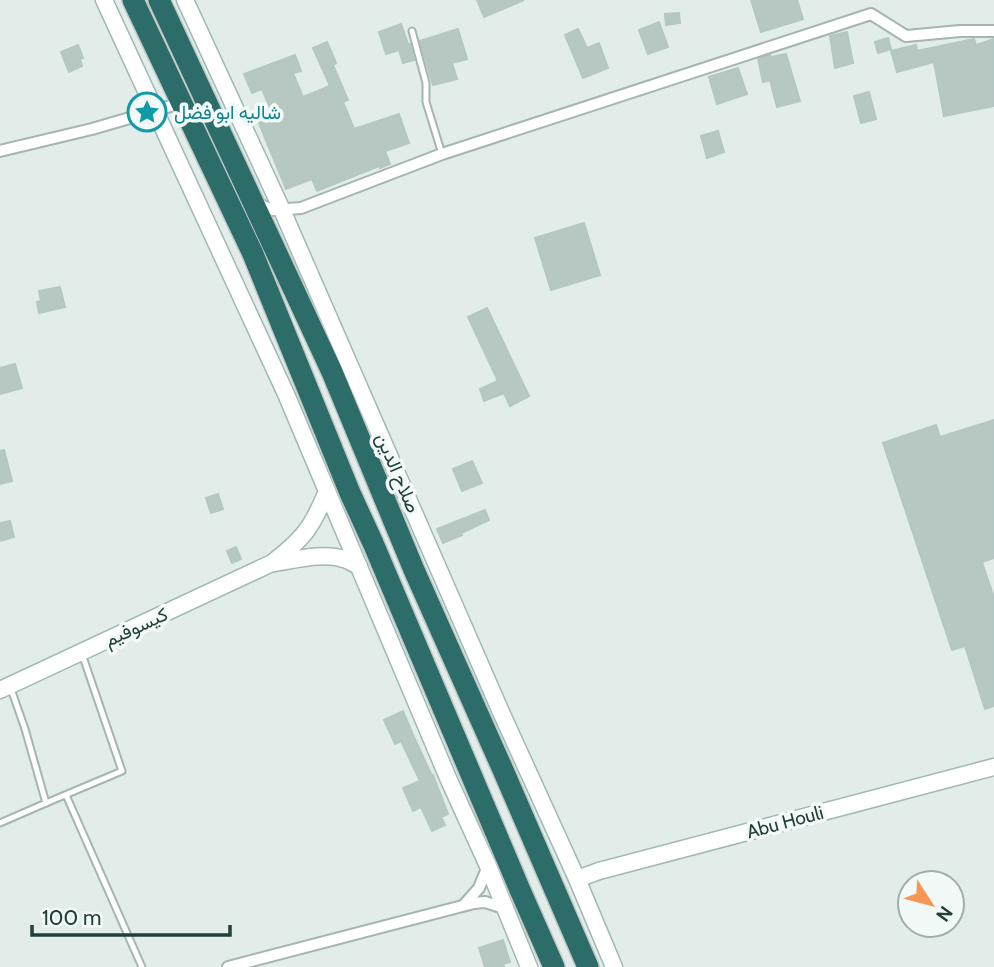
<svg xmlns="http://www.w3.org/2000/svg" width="994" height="967" font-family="Cabin,Vazirmatn,sans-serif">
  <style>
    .building { fill: #b7c8c3; stroke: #b4c7c2; stroke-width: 2 }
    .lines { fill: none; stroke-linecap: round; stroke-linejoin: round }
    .lane-casing { stroke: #a4b5b2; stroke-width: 9 }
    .street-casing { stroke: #a4b5b2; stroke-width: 14 }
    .secondary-casing { stroke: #a0b9b4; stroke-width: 19 }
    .highway-casing { stroke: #c1c9c8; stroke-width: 24 }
    .lane { stroke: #fff; stroke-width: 5 }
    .street { stroke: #fff; stroke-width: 10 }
    .secondary { stroke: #fff; stroke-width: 16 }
    .highway { stroke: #2c6c69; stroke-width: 21 }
    .labels { text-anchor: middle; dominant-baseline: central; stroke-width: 7; stroke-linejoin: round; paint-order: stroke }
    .culture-label { font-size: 19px; fill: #0d838f; stroke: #f3f9f7; text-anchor: start }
    .street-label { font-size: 19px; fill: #213f3b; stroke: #f3f9f7 }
  </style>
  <rect width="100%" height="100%" fill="#e2edea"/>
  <!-- building -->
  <g class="building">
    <path d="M477 0H524L484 17Z"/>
    <path d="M751 0H797L803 19 761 32Z"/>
    <path d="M679 13 680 23 666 25 665 14Z"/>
    <path d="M659 22 668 47 648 54 639 30Z"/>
    <path d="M401 24 408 44H410L414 60 403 63 399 50 386 54 379 32Z"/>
    <path d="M458 29 467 59 452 63 457 79 433 85 420 41Z"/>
    <path d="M578 29 587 48 599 43 608 68 583 78 565 35Z"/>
    <path d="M847 32 853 63 835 68 830 36Z"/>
    <path d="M888 38 891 49 878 53 875 42Z"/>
    <path d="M974 39 976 45 994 39V106L944 116 934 62 897 72 891 51 916 45 917 51Z"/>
    <path d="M327 42 336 63 333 65 348 100 343 102 354 129 399 114 409 143 385 151 390 164 380 168 379 166 317 191 312 179 286 189 256 116 271 110 262 89 252 93 244 74 295 55 301 71 293 73 303 97 330 86 313 48Z"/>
    <path d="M78 45 83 58 80 59 82 66 69 72 61 52Z"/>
    <path d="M786 54 800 101 777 107 770 80 763 82 758 59 770 55 771 57Z"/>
    <path d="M738 68 747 94 717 104 709 77Z"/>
    <path d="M869 92 876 119 861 123 854 96Z"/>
    <path d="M718 131 724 152 707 158 701 136Z"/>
    <path d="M584 223 600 275 551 290 535 238Z"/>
    <path d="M60 287 65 307 39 313 37 302 41 301 39 291Z"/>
    <path d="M487 308 529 396 510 406 504 393 484 401 480 389 498 381 468 317Z"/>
    <path d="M15 364 22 388 0 394V368Z"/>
    <path d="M994 420V558L982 562 994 598V706L985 709 965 646 952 650 883 443 936 425 940 437Z"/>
    <path d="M4 450 12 481 0 484V451Z"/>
    <path d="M472 461 482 483 462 491 453 469Z"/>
    <path d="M218 494 223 509 211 513 206 498Z"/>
    <path d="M485 510 489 520 461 533 462 535 443 543 437 529Z"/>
    <path d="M10 521 14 537 0 541V523Z"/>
    <path d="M236 547 241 559 232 563 227 551Z"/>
    <path d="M403 711 413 735 432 776 433 775 448 814 441 817 445 825 432 831 421 807 413 811 403 788 420 781 401 741 395 744 384 720Z"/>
    <path d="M503 940 510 962 503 964 504 967H485L479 948Z"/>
  </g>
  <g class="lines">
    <defs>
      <g id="lane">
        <path d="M412 31 426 83V102L442 154"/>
        <path d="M66 795 142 967"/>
        <path d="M46 803 122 771 82 654"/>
        <path d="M0 823 46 803 25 729 10 686"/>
      </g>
      <g id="street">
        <path d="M0 151 92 129 181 103"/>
        <path d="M256 203 273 210 301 208 442 154 871 14 906 36 960 31H994"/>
        <path d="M464 905 479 888 488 866"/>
        <path d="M228 967 474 903 485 902 504 908"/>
      </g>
      <g id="secondary">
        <path d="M104 0 286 394 448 778 488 866 529 967"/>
        <path d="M185 0 282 210 501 712 577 879 614 967"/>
        <path d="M274 563C294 560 325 552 343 559 348 560 354 564 359 566"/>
        <path d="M0 690 272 563C303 539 312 528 327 491"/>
        <path d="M577 879 599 871 994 767"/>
      </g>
      <g id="highway">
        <path d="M133 0 253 254 350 493 373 543 520 890 554 967"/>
        <path d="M159 0 332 372 414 570 503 770 588 967"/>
      </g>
    </defs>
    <!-- lane casing -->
    <use href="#lane" class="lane-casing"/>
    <!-- street casing -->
    <use href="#street" class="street-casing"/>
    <!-- secondary casing -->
    <use href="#secondary" class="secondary-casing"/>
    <!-- highway casing -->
    <use href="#highway" class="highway-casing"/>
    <!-- lane -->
    <use href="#lane" class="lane"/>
    <!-- street -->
    <use href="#street" class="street"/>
    <!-- secondary -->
    <use href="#secondary" class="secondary"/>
    <!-- highway -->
    <use href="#highway" class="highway"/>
  </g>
  <!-- icons -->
  <defs>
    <symbol id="sight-ring" viewBox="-11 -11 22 22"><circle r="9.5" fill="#f3f9f7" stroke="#0f9aa8" stroke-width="1.5"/><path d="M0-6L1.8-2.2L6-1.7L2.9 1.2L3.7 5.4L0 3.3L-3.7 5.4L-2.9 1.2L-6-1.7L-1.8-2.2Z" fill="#0f9aa8"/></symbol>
  </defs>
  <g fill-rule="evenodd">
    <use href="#sight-ring" x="125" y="90" width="44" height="44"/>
  </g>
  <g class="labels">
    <!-- culture labels -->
    <g class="culture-label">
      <text x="174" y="112">شاليه ابو فضل</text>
    </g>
    <!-- street labels -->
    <g class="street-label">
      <text transform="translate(398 473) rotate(67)">صلاح الدين</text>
      <text transform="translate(136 627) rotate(-25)">كيسوفيم</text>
      <text transform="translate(785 822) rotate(-15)">Abu Houli</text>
    </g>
  </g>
  <!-- north arrow -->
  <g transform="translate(931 904) rotate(126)"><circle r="33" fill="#f3f9f7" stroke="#9fafac" stroke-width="2"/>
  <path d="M0-5L12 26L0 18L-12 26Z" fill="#f69757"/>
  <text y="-10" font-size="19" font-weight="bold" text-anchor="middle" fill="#213f3b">N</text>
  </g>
  <!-- scale -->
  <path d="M32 925v10h198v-10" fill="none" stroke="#213f3b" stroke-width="3.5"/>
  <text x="42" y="925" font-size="21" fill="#213f3b" stroke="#f3f9f7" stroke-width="5" paint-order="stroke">100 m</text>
</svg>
